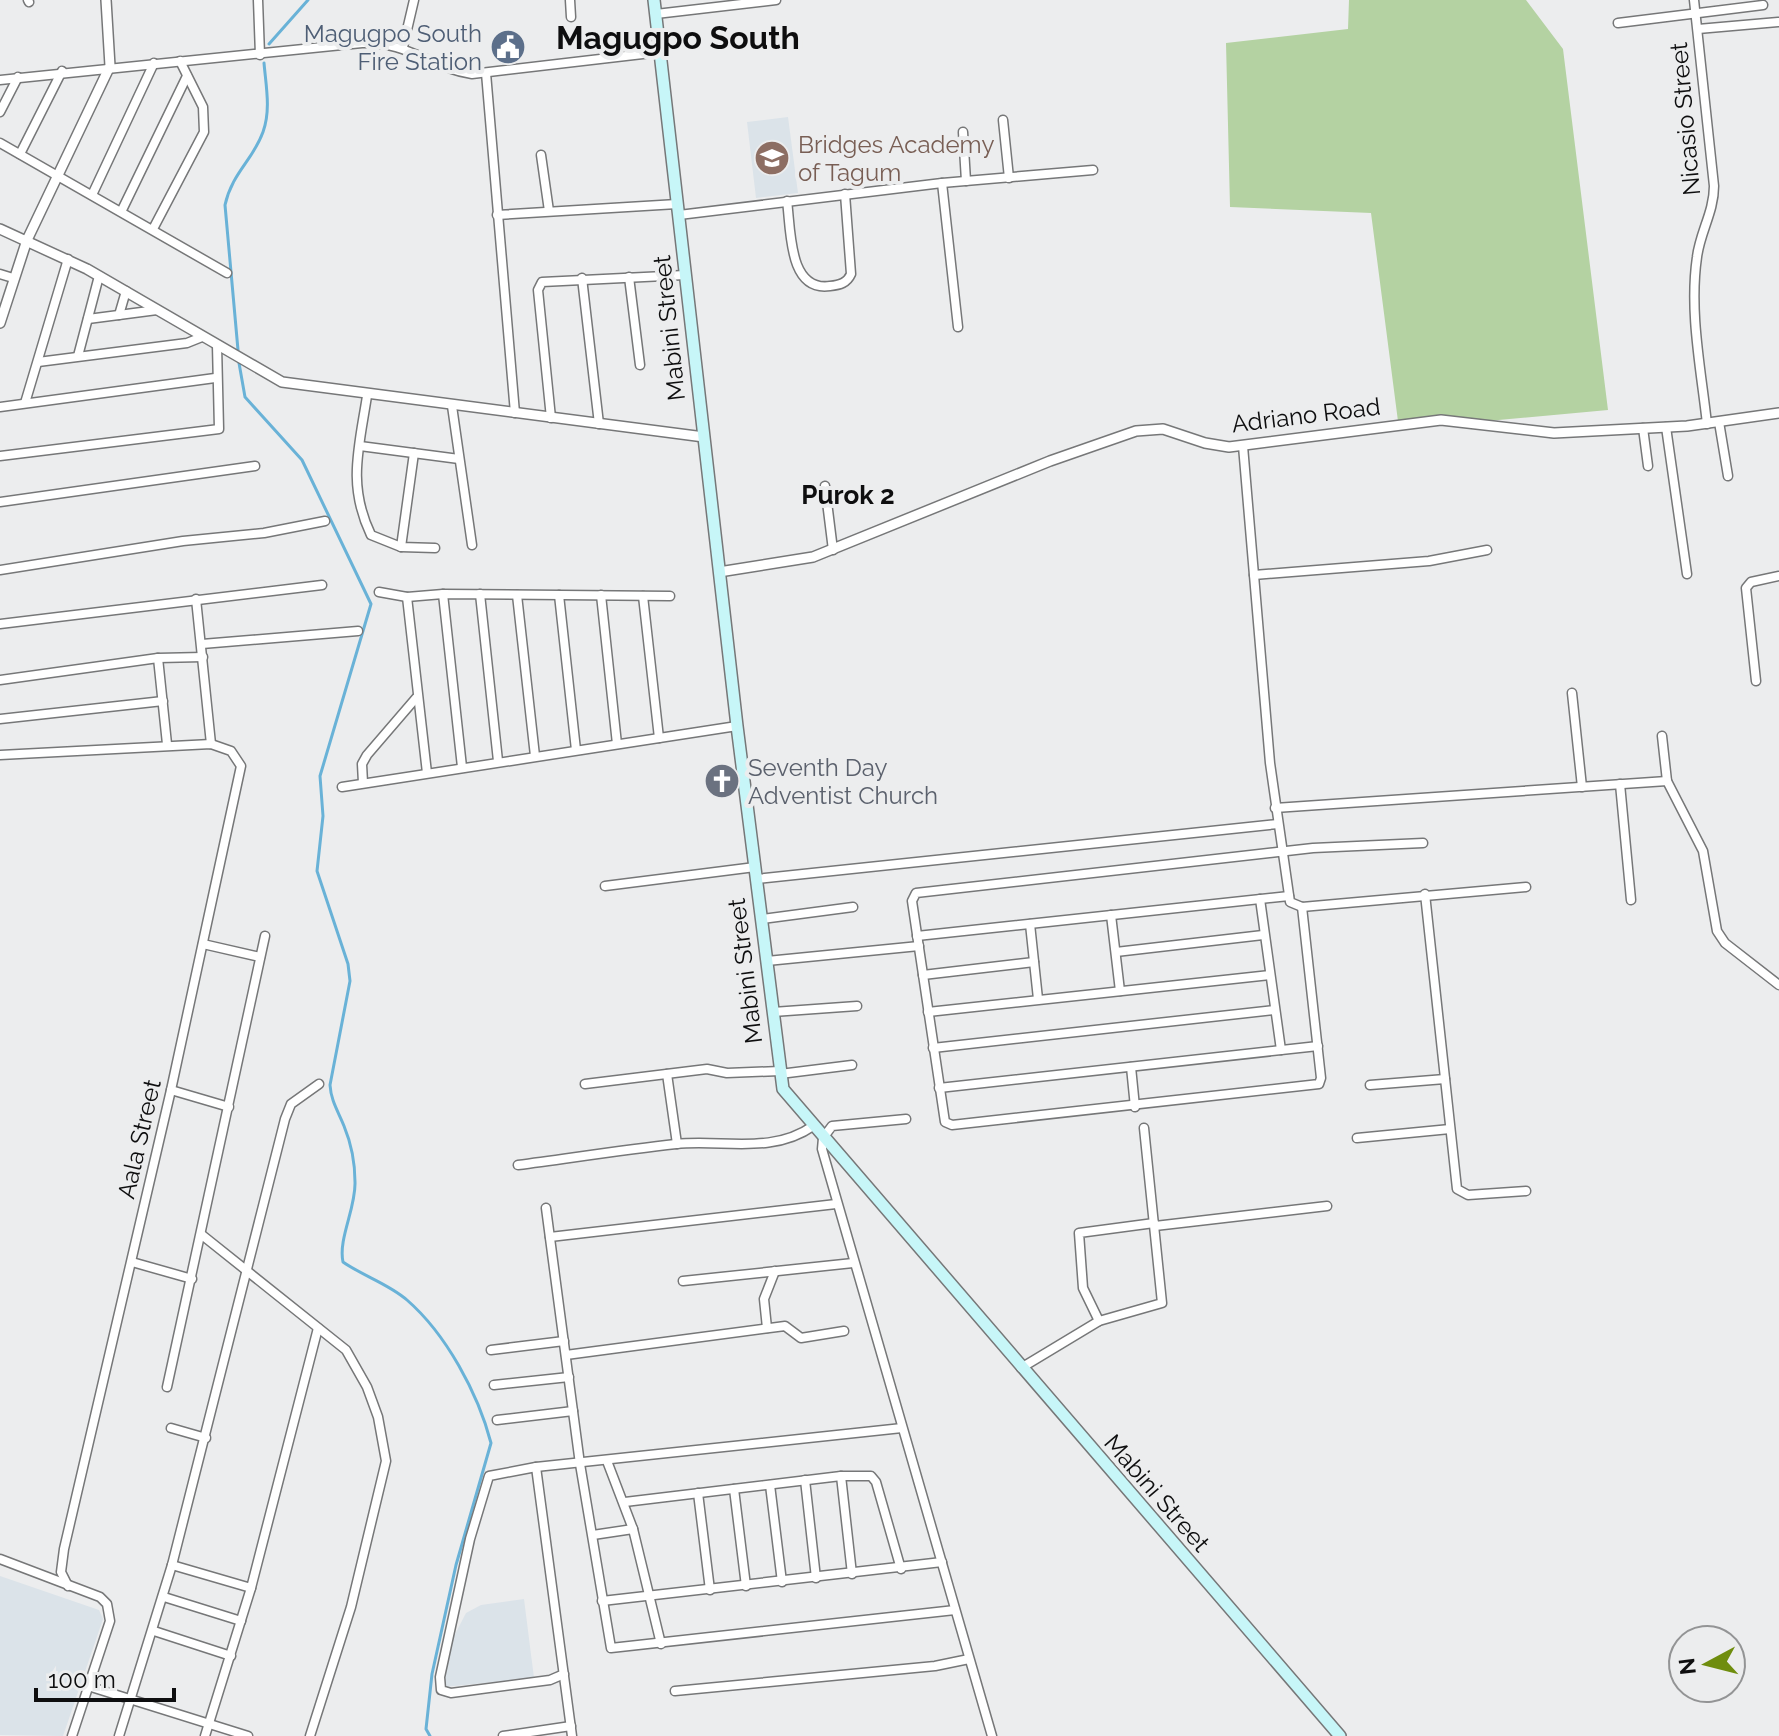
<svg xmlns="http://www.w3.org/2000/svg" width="1779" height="1736" font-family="Raleway,sans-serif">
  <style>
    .built { fill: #dbe3e9 }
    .green { fill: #b4d2a2 }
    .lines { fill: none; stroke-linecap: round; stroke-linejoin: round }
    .stream { stroke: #69b2d7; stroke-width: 3 }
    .minor-casing { stroke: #767778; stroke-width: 11 }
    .tertiary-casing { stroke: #767778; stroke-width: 12 }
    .secondary-casing { stroke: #767778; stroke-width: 14 }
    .minor { stroke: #fff; stroke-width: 8 }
    .tertiary { stroke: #fff; stroke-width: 9 }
    .secondary { stroke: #c7f6f8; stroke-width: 11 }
    .labels { text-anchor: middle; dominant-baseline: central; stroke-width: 8; stroke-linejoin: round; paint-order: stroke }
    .service-label { font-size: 24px; fill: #4e5e75; stroke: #ecedee; text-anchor: end }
    .street-label { font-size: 24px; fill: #0e0e0f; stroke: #ecedee }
    .education-label { font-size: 24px; fill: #785e54; stroke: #ecedee; text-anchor: start }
    .worship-label { font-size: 24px; fill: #5b616d; stroke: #ecedee; text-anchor: start }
    .neighbourhood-label { font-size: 26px; font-weight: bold; fill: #0e0e0f; stroke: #ecedee }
    .district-label { font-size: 32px; font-weight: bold; fill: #0e0e0f; stroke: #ecedee }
  </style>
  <rect width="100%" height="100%" fill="#ecedee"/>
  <!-- built -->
  <g class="built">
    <path d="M788 117 798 193 756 198 747 122Z"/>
    <path d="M0 1576 99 1610 103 1619 63 1736 0 1735Z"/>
    <path d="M524 1599 534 1678 444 1687 450 1644 466 1613 481 1605Z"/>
  </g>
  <!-- green -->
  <path class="green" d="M1349 0H1526L1563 49 1608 410 1399 429 1371 213 1230 207 1226 43 1348 29Z"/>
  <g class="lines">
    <!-- stream -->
    <g class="stream">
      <path d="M269 44 308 0"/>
      <path d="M238 350 225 205C232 173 253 160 263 132 271 110 266 86 264 63"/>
      <path d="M239 363 245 397 302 460 371 604 320 776 323 816 317 871 348 964 350 981 330 1085C331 1101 338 1111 344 1126 351 1143 355 1164 355 1182 356 1208 338 1239 343 1262 363 1276 389 1284 407 1300 446 1334 478 1393 491 1443L456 1565 432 1674 426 1729 430 1736"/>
    </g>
    <defs>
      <g id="minor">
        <path d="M28 0 29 2"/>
        <path d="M258 0 260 55"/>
        <path d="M570 0 571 17"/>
        <path d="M1694 0 1714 186C1714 212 1700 232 1697 257 1689 312 1701 369 1707 424"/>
        <path d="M656 14 776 0"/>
        <path d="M1618 23 1763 5"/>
        <path d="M1698 29 1778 22"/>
        <path d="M403 47 414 0"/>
        <path d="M486 73 515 413"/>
        <path d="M0 80 362 43C407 41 431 68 472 74L660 52"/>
        <path d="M0 112 18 77"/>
        <path d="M1003 120 1009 178"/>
        <path d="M963 132 966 181"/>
        <path d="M0 143 227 273"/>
        <path d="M20 154 62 71"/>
        <path d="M541 155 549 211"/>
        <path d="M942 183 958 327"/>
        <path d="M92 195 154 63"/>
        <path d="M787 201C791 229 788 292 830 286 840 285 847 283 851 274L845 194"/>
        <path d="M122 210 187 76"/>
        <path d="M497 215 677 204"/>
        <path d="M679 215 942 183 1093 170"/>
        <path d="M153 229 204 132 203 107 180 61"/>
        <path d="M0 274 13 278"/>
        <path d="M629 277 640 365"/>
        <path d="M582 278 599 424"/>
        <path d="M119 315 126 291"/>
        <path d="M88 319 157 310"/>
        <path d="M78 356 99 276"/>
        <path d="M38 362 187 343 202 337"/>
        <path d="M367 396C359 448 347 485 371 535L401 547 435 548"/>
        <path d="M25 403 68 259"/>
        <path d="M452 406 472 545"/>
        <path d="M0 407 215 378"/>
        <path d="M551 418 538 290 542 282 685 275"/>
        <path d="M1719 422 1728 476"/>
        <path d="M1666 427 1687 574"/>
        <path d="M1643 428 1648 466"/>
        <path d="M360 446 459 459"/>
        <path d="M1243 446 1270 763 1290 902 1302 907 1526 887"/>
        <path d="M0 456 219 429 217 345"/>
        <path d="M825 486 833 550"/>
        <path d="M0 502 255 466"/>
        <path d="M401 547 414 453"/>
        <path d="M0 570 183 541 264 533 325 521"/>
        <path d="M1254 575 1429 561 1487 550"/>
        <path d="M379 592 407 597 443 594 670 596"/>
        <path d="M443 594 462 767"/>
        <path d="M480 594 498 761"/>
        <path d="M517 595 535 756"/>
        <path d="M559 595 576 750"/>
        <path d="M601 595 617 744"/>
        <path d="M643 596 659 738"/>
        <path d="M407 597 427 773"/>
        <path d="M196 599 211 744"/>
        <path d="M0 624 322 585"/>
        <path d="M202 644 358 631"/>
        <path d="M158 658 167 744"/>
        <path d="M0 680 158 658 203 657"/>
        <path d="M1756 681 1746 588 1751 582 1779 576"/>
        <path d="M1572 693 1582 787"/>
        <path d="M0 719 163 701"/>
        <path d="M1662 736 1667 781 1703 851 1717 931 1725 943 1779 985"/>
        <path d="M0 755 211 744 231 751 241 766 171 1090 64 1549 61 1572 68 1586"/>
        <path d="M363 783 362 764 367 755 416 698"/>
        <path d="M1620 784 1631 900"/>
        <path d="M342 787 737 726"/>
        <path d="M1275 808 1667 781"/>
        <path d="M756 879 1278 824"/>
        <path d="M605 886 755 867"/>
        <path d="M1425 894 1457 1189 1468 1195 1526 1191"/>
        <path d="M1260 899 1281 1050"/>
        <path d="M1302 907 1321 1078 1319 1084 952 1125 945 1122 912 901 916 893 1313 848 1423 843"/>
        <path d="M1111 915 1120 991"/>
        <path d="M762 919 853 907"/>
        <path d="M1030 924 1038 999"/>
        <path d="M917 936 1289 896"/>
        <path d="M203 944 260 957"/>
        <path d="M1116 952 1263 935"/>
        <path d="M767 961 919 946"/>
        <path d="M923 975 1034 962"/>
        <path d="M773 1012 857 1006"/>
        <path d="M928 1012 1270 975"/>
        <path d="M933 1048 1274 1010"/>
        <path d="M1131 1067 1135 1107"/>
        <path d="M667 1074 677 1144"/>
        <path d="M780 1074 852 1065"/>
        <path d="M585 1084 707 1069 727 1073 780 1071"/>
        <path d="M1370 1085 1445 1079"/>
        <path d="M939 1088 1318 1046"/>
        <path d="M171 1090 229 1107"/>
        <path d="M906 1119 832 1126 823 1138 822 1149 992 1736"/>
        <path d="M1357 1138 1450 1129"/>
        <path d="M518 1165C571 1158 623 1150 676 1144 722 1139 772 1155 813 1126"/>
        <path d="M546 1208 580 1464 611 1648 955 1610"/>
        <path d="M1155 1226 1327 1206"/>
        <path d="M202 1235 346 1350 367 1387 378 1417 386 1461 351 1607 310 1736"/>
        <path d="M550 1237 836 1204"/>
        <path d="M132 1262 192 1279"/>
        <path d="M683 1281 853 1263"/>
        <path d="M1099 1321 1083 1288 1079 1233 1154 1223"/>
        <path d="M767 1328 764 1299 775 1271"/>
        <path d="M491 1350 564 1341"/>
        <path d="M566 1355 785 1326 801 1338 844 1331"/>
        <path d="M1021 1368 1099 1321 1162 1303 1144 1128"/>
        <path d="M494 1385 569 1377"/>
        <path d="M167 1387 265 936"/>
        <path d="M497 1420 573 1411"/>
        <path d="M171 1428 206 1438"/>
        <path d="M607 1461 633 1529 661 1644"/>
        <path d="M536 1467 572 1736"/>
        <path d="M841 1476 852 1574"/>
        <path d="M805 1480 816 1578"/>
        <path d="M770 1485 782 1582"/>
        <path d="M734 1489 746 1586"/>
        <path d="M698 1493 710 1590"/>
        <path d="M625 1502 841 1476H871L876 1482 901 1569"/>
        <path d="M593 1535 633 1529"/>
        <path d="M0 1559 100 1597 107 1604 110 1621 72 1736"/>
        <path d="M172 1565 251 1588"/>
        <path d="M164 1597 241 1621"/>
        <path d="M602 1601 942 1562"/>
        <path d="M154 1631 231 1656"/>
        <path d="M564 1674 550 1680 451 1693 441 1690 440 1677 470 1539 489 1476 536 1467 902 1428"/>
        <path d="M88 1686 248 1736"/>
        <path d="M675 1691 935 1666 969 1659"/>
        <path d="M119 1736 172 1565 285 1119 291 1104 319 1084"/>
        <path d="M205 1736 251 1588 318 1328"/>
        <path d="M503 1736 571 1726"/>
      </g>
      <g id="tertiary">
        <path d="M0 229 87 269 282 382 704 437"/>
        <path d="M0 323 27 240 110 66 106 0"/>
        <path d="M719 572 813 557 1050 461 1136 431 1163 429 1205 443 1229 447 1441 420 1554 433 1687 426 1779 413"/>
      </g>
      <path id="secondary" d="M654 0 737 726 783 1089 1340 1736"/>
    </defs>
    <!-- minor casing -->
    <use href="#minor" class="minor-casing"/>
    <!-- tertiary casing -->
    <use href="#tertiary" class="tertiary-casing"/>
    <!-- secondary casing -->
    <use href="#secondary" class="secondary-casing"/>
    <!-- minor -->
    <use href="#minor" class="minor"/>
    <!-- tertiary -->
    <use href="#tertiary" class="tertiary"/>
    <!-- secondary -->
    <use href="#secondary" class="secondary"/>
  </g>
  <!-- icons -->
  <defs>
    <symbol id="civic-disc" viewBox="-11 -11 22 22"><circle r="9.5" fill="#5c6f8a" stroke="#ecedee"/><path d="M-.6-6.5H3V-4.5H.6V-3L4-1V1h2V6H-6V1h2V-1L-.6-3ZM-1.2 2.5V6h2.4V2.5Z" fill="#fff"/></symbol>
    <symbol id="school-disc" viewBox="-11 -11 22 22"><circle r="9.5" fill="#8d6e63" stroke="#ecedee"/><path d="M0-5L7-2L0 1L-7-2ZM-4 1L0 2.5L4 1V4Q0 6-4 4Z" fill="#fff"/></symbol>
    <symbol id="church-disc" viewBox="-11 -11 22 22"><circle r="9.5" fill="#6b7280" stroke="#ecedee"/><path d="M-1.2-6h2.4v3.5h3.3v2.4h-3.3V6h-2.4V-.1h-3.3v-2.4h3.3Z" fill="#fff"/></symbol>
  </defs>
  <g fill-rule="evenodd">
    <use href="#civic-disc" x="488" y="27" width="40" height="40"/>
    <use href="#school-disc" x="752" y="138" width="40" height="40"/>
    <use href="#church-disc" x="702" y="761" width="40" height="40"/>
  </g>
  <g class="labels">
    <!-- service labels -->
    <g class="service-label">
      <text x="482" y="33">Magugpo South<tspan x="482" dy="28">Fire Station</tspan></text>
    </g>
    <!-- street labels -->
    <g class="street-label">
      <text transform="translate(1685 119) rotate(-95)">Nicasio Street</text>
      <text transform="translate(669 328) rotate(-96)">Mabini Street</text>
      <text transform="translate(1306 415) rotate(-7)">Adriano Road</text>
      <text transform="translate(745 971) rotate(-97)">Mabini Street</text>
      <text transform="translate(139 1139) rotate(-77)">Aala Street</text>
      <text transform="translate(1157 1493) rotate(49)">Mabini Street</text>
    </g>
    <!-- education labels -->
    <g class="education-label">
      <text x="798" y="144">Bridges Academy<tspan x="798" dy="28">of Tagum</tspan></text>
    </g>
    <!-- worship labels -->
    <g class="worship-label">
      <text x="748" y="767">Seventh Day<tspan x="748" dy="28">Adventist Church</tspan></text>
    </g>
    <!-- neighbourhood labels -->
    <g class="neighbourhood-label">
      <text x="848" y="495">Purok 2</text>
    </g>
    <!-- district labels -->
    <g class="district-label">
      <text x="678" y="37">Magugpo South</text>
    </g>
  </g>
  <!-- north arrow -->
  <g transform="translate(1707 1664) rotate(263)"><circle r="38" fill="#ecedee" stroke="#939495" stroke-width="2"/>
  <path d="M0-6L14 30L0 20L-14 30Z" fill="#6f8d0e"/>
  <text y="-12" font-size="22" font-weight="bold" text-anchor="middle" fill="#0e0e0f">N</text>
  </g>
  <!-- scale -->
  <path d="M36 1688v12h138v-12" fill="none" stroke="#0e0e0f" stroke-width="4"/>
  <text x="48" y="1688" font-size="24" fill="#0e0e0f" stroke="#ecedee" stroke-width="6" paint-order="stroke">100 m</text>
</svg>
